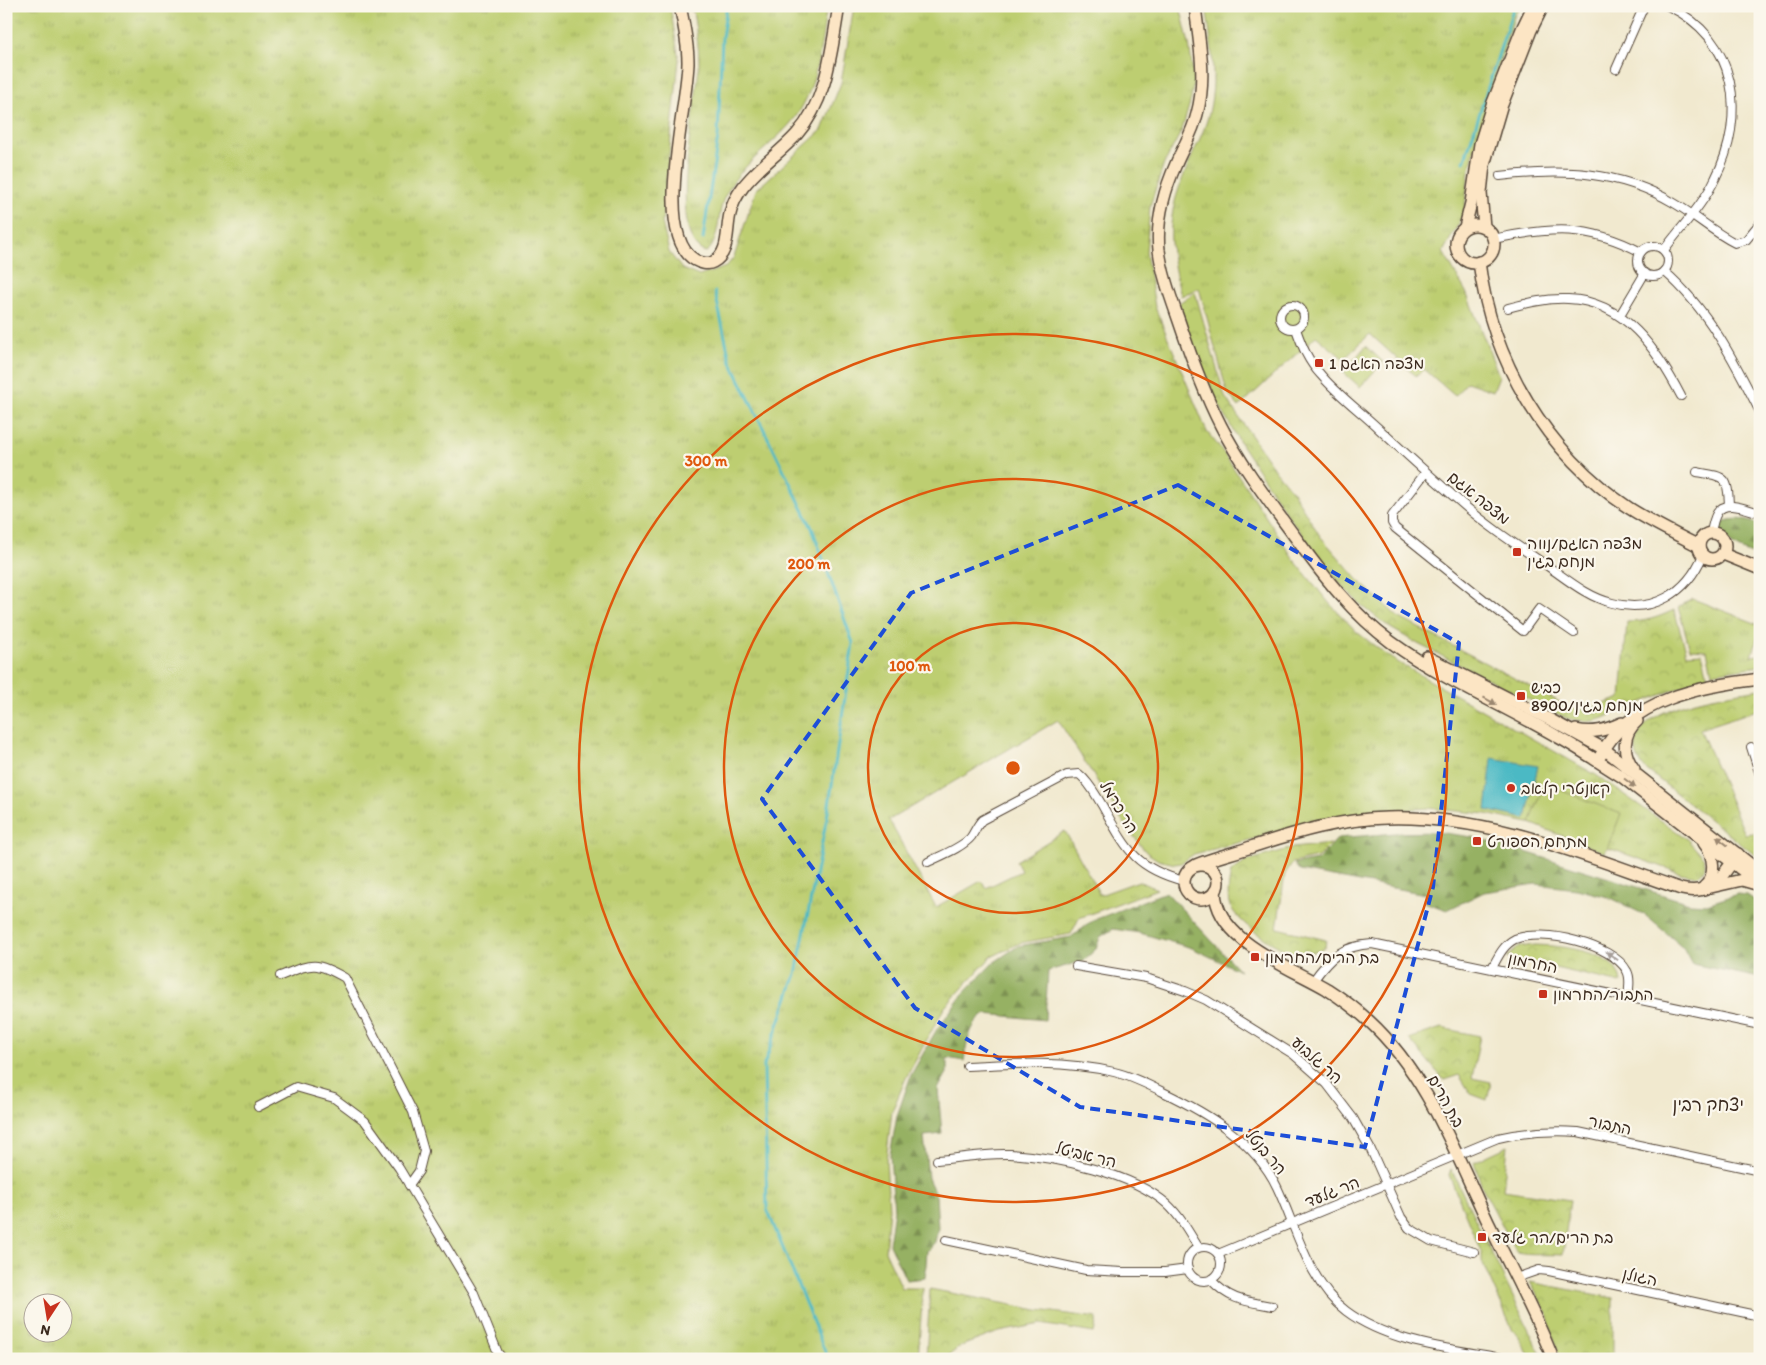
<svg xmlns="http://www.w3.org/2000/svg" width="1766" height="1365" font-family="Itim,'Playpen Sans Hebrew',sans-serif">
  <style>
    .grass { fill: url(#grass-tufts); stroke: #7c7c48; fill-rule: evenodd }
    .forest { fill: url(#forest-firs); stroke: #686e40 }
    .park { fill: url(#park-crowns); stroke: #7c7c48 }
    .garden { fill: #bdce71; stroke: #7c7c48 }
    .water { fill: #4bb9c4; stroke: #437271 }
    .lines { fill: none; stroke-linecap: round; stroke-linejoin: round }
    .stream { stroke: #4bb9c4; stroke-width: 3 }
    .street-casing { stroke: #564739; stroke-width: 10 }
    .secondary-casing { stroke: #564739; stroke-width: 14 }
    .street { stroke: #fff; stroke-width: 8 }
    .secondary { stroke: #fce5c4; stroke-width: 11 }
    .oneway { fill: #9c8871 }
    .oneway2 { fill: #a79f9a }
    .marked { fill: none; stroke: #1d4ed8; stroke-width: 4; stroke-dasharray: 10 6; stroke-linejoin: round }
    .ring { fill: none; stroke: #df570d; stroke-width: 2.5 }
    .poi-dot { fill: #c8321e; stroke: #fbf7ec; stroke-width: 2 }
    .labels { text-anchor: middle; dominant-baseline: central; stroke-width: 4.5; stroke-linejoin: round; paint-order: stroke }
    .poi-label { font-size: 16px; fill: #3b2a1e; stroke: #fbf7ec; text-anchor: start }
    .street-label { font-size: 16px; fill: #3b2a1e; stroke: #fbf7ec }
    .neighbourhood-label { font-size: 18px; fill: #3b2a1e; stroke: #fbf7ec }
    .centre { fill: #df570d; stroke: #fbf7ec; stroke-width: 2.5 }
    .ring-label { font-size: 15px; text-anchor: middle; font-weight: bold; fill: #df570d; stroke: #fbf7ec; stroke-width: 4.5; stroke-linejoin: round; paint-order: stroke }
  </style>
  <defs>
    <pattern id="grass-tufts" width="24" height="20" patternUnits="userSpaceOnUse" patternTransform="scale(1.25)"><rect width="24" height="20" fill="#bdce71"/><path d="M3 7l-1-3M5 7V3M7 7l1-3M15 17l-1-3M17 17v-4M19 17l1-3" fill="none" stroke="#a3b161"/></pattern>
    <pattern id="forest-firs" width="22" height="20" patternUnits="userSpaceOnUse" patternTransform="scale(1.25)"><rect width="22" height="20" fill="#96b163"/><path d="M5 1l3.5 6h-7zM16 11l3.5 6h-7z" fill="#7c9051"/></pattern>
    <pattern id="park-crowns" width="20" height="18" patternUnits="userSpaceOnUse" patternTransform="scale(1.25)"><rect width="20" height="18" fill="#bdce71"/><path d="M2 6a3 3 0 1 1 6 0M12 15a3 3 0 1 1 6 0" fill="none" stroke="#a3b161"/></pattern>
  </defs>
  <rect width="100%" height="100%" fill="#fbf7ec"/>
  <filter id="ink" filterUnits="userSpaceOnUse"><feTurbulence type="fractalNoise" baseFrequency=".02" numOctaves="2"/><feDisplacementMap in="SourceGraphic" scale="10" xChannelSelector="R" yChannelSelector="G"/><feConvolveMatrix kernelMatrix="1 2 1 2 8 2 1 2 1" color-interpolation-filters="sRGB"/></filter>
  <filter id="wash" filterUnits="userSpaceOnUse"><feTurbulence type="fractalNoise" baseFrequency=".0096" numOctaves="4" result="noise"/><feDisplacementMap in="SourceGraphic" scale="20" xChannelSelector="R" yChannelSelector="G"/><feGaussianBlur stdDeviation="1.12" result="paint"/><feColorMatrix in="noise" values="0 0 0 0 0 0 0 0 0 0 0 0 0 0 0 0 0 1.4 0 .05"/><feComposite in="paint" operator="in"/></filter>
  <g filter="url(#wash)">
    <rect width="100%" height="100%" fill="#f1e9cf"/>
    <!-- grass -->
    <g class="grass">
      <path d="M6 6H670L679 60 662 222 669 252 682 269 699 276 726 267 734 257 756 190 822 130 841 83 854 6H1180L1189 44 1194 79 1191 99 1182 130 1164 164 1150 206 1146 252 1155 307 1207 432 1221 449 1295 561 1329 603 1358 633 1392 659 1596 775 1686 838 1703 857 1705 863 1704 870 1697 876 1680 873 1548 827 1486 814 1428 808 1353 814 1194 854 1181 863 1175 864 1158 860 1146 852 1128 829 1058 720 889 820 936 907 981 881 986 888 1021 871 1016 861 1065 831 1100 895 1139 881 1157 889 1079 918 1071 934 1020 943 991 957 944 1008 906 1078 892 1111 886 1161 889 1209 885 1251 902 1288H923L918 1359H6ZM32 1302H62V1332H32Z"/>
      <path d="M692 6H827C820 47 818 93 789 125 768 149 739 166 725 196 717 211 720 244 706 252 664 243 699 95 699 63 699 44 695 25 692 6Z"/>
      <path d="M1206 6H1520L1515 14 1490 94 1469 171 1464 214 1443 252 1466 292 1499 376 1493 391 1467 382 1455 396 1424 369 1416 376 1370 334 1344 359 1316 336 1239 407 1227 392 1199 288 1181 296C1168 245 1165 219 1186 170 1193 152 1203 135 1208 117 1218 80 1211 43 1206 6Z"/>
      <path d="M1693 599 1760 625V631L1751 656 1760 655V666L1712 673 1707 650 1690 649 1678 607Z"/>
    </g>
    <!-- forest -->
    <g class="forest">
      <path d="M1739 519 1760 524V557C1744 551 1730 547 1720 532L1723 523 1729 520Z"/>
      <path d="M1437 832 1472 837 1519 850 1689 903 1707 904 1738 894 1747 895 1760 904V978L1692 964 1683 947 1645 915 1608 897 1577 889 1536 884 1484 892 1447 910 1424 902 1426 894 1300 871 1294 864 1318 860 1338 838 1396 833Z"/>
      <path d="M1166 892 1240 971 1192 948 1140 933 1113 929 1100 937 1096 949 1083 961 1048 971 1045 1020 986 1014C969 1024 967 1043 964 1061L947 1058V1073L938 1089 942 1134 924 1136 928 1178 936 1196 938 1228 935 1242 927 1251 925 1278 906 1280 889 1244 894 1210 890 1155 897 1116 911 1075 937 1029 964 993 993 963 1018 946 1071 937 1094 920Z"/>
    </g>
    <!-- park -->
    <g class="park">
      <path d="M1195 292 1225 397 1275 470 1293 492 1320 536 1362 584 1398 617 1569 707 1585 710 1621 698 1627 622C1645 622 1657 618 1674 610L1687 654 1702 653 1708 677 1616 712C1597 723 1588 723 1566 718L1418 644 1389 627 1361 605 1340 584 1289 517 1239 441 1216 399 1192 342 1179 303Z"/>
      <path d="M1760 689V709L1700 729 1745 834 1753 833 1760 835V859L1648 771C1639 763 1635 756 1636 744 1639 704 1729 694 1760 689Z"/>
      <path d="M1331 844 1318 857 1292 863 1285 874 1277 928 1326 940 1325 947C1317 951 1308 954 1299 954 1281 953 1234 921 1229 903 1227 893 1229 882 1231 872L1247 861 1292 848Z"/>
      <path d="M1535 945C1561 946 1618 950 1621 983L1507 957 1519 947Z"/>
      <path d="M1441 1028 1480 1036 1472 1078 1491 1082 1487 1100 1471 1094 1459 1075 1444 1080 1409 1039Z"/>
      <path d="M1508 1146 1503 1190 1570 1200 1563 1255C1548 1254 1530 1256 1517 1253L1482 1187 1474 1162Z"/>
      <path d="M1451 1169 1543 1359H1531L1518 1335 1513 1331 1482 1262V1254L1449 1175Z"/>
      <path d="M1530 1282 1613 1298V1359H1560L1547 1314Z"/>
      <path d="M930 1289 1038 1310 1097 1318 1094 1333 1041 1324 999 1332 961 1346 944 1359H926Z"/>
    </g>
    <!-- garden -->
    <g class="garden">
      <path d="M1366 346 1383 362 1360 387 1343 372Z"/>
      <path d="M1545 784 1621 814 1605 853 1530 823Z"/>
    </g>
    <!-- water -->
    <path class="water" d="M1492 758 1538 766 1526 819 1486 810Z"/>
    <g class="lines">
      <!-- stream -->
      <g class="stream">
        <path d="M1464 162 1514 6"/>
        <path d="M703 239 718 137 722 37 727 6"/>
        <path d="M715 292 730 360 812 528 853 643 828 812 796 974 764 1065 767 1209 828 1359"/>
      </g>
    </g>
  </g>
  <g filter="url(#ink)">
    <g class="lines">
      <defs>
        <g id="street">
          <path d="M1616 69 1644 6"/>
          <path d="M1500 176C1562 169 1619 170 1674 203 1695 215 1713 232 1735 243L1746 240 1760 223"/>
          <path d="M1493 239C1551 227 1587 224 1641 252"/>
          <circle cx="1653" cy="261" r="15"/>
          <path d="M1664 250C1681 227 1703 205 1715 179 1747 116 1738 39 1668 6"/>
          <path d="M1664 271C1708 309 1734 360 1760 412"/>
          <circle cx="1292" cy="317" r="12"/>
          <path d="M1508 308C1527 303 1547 298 1568 299 1625 301 1657 350 1681 396"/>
          <path d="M1620 315 1645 273"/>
          <path d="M1296 329C1302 346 1308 361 1321 375 1338 395 1360 411 1379 429 1405 453 1431 477 1458 500 1486 525 1518 546 1549 567 1569 581 1588 597 1612 603 1653 614 1687 593 1703 555"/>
          <path d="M1426 472 1392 516V523L1395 528 1523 631 1539 609 1574 633"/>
          <path d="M1697 472C1726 477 1728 476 1729 506"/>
          <path d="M1711 533C1712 527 1714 518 1717 513 1725 499 1748 510 1760 513"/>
          <path d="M1751 747 1760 775"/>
          <path d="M928 862C940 856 963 847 971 837 975 831 977 825 982 820L1067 775 1079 774C1090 783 1095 794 1102 805 1126 848 1134 868 1184 881"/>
          <path d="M1076 966 1146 978 1185 991 1206 1000 1293 1054 1327 1084 1353 1118 1371 1150 1401 1217 1409 1228 1431 1241 1474 1252"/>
          <path d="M1492 968C1498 957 1503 945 1515 939 1542 928 1613 944 1627 971 1631 978 1629 989 1628 997"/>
          <path d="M280 976C311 964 314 960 345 978L413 1112 424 1151 419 1171 409 1185"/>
          <path d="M1313 981C1330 957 1342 946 1372 944L1760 1025"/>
          <path d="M967 1066C1016 1063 1066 1061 1114 1072 1131 1076 1147 1084 1163 1092 1207 1113 1255 1141 1277 1187 1296 1227 1309 1284 1346 1311 1390 1344 1455 1349 1507 1359"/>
          <path d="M258 1107 296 1087 334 1098 365 1121 399 1168 474 1293 498 1353 503 1359"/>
          <path d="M937 1160C961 1158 986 1153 1010 1154 1056 1157 1132 1173 1167 1204 1180 1216 1189 1232 1198 1247"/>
          <path d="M946 1240 1086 1270 1123 1272H1165L1188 1269"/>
          <circle cx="1204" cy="1264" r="17"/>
          <path d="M1218 1254 1498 1138C1525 1132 1550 1130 1578 1132L1760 1171"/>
          <path d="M1516 1278 1539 1270 1549 1271 1760 1316"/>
          <path d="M1211 1280C1231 1301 1245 1301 1272 1306"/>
        </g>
        <g id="secondary">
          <path d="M680 6C684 25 688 43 688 62 688 104 652 235 695 260 700 263 708 265 713 262 730 254 726 229 730 214 732 204 737 195 743 187 758 167 780 153 797 134 828 99 831 50 839 6"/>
          <path d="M1195 6C1199 42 1207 78 1197 114 1193 132 1183 147 1176 164 1164 191 1156 220 1159 250 1162 274 1171 298 1179 321 1191 357 1204 393 1221 426 1242 467 1271 504 1298 541 1325 578 1353 614 1391 642 1443 680 1503 705 1558 737 1580 749 1600 763 1621 776L1760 884"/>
          <circle cx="1475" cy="244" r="19"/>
          <path d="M1465 227 1471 203 1480 144 1492 105 1522 29 1533 6"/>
          <path d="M1484 227 1481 193 1484 165 1501 107 1531 30 1543 6"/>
          <path d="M1479 262C1491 360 1546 453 1629 508 1651 522 1675 534 1699 546"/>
          <circle cx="1712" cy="546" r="13"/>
          <path d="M1723 554 1760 569"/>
          <path d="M1427 657 1549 719 1604 749 1760 872"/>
          <path d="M1576 730C1593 734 1606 730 1622 723"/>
          <path d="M1601 755C1630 698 1703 686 1760 679"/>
          <path d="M1634 769C1622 754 1622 734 1637 721"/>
          <path d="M1704 843C1714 855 1717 876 1704 887"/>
          <path d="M1196 865C1215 857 1235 853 1254 846 1297 832 1341 819 1387 818 1491 815 1585 856 1681 889 1713 896 1721 877 1738 854"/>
          <circle cx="1201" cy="882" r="17"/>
          <path d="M1711 887 1742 880 1756 884"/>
          <path d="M1215 891C1216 941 1290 967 1327 989 1341 998 1357 1010 1369 1021 1427 1074 1455 1153 1488 1222 1510 1267 1535 1312 1553 1359"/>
        </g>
      </defs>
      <!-- street casing -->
      <use href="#street" class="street-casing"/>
      <!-- secondary casing -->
      <use href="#secondary" class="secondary-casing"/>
      <!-- street -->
      <use href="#street" class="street"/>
      <!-- secondary -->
      <use href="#secondary" class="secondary"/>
    </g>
    <!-- one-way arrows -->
    <defs><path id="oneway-solid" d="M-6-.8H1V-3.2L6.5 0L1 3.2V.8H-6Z" transform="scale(1.25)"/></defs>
    <g class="oneway">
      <use href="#oneway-solid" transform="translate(1490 701) rotate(29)"/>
      <use href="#oneway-solid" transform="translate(1630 783) rotate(37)"/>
      <use href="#oneway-solid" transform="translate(1722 841) rotate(-142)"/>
    </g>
    <use class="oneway2" href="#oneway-solid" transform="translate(1612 956) rotate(-145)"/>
  </g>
  <!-- marked area -->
  <path class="marked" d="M1178 485 1459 643 1433 887 1365 1147 1080 1107 915 1008 762 799 911 593Z"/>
  <!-- distance rings -->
  <g class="ring">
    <circle cx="1013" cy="768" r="145"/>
    <circle cx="1013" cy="768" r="289"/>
    <circle cx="1013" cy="768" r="434"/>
  </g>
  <!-- markers -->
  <g class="poi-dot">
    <rect x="1314" y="358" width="10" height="10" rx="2.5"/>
    <rect x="1512" y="547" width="10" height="10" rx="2.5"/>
    <rect x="1516" y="691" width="10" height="10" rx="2.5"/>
    <circle cx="1511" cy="788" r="5"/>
    <rect x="1472" y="836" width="10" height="10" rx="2.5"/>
    <rect x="1250" y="952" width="10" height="10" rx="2.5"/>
    <rect x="1538" y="989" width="10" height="10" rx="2.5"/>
    <rect x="1477" y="1232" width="10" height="10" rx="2.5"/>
  </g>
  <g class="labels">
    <!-- poi labels -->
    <g class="poi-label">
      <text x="1329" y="363">מצפה האגם 1</text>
      <text x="1527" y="543">מצפה האגם/נווה<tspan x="1527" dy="18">מנחם בגין</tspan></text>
      <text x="1531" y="687">כביש<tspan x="1531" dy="18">8900/מנחם בגין</tspan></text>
      <text x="1521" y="788">קאנטרי קלאב</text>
      <text x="1487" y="841">מתחם הספורט</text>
      <text x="1265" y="957">בת הרים/החרמון</text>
      <text x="1553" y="994">התבור/החרמון</text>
      <text x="1492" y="1237">בת הרים/הר גלעד</text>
    </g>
    <!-- street labels -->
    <g class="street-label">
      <text transform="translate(1479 498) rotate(39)">מצפה אגם</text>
      <text transform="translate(1119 807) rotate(59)">הר כרמל</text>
      <text transform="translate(1533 963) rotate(11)">החרמון</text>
      <text transform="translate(1317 1060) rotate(42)">הר גלבוע</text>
      <text transform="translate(1446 1101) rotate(61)">בת הרים</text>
      <text transform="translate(1610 1125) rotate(12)">התבור</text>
      <text transform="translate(1266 1152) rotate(50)">הר בנטל</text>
      <text transform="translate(1086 1155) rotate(14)">הר אביטל</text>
      <text transform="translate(1332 1192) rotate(-22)">הר גלעד</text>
      <text transform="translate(1640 1277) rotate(12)">הגולן</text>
    </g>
    <!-- neighbourhood labels -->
    <g class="neighbourhood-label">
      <text x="1708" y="1105">יצחק רבין</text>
    </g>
  </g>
  <circle cx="1013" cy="768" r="8" class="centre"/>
  <g class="ring-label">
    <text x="706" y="466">300 m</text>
    <text x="809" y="569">200 m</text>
    <text x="910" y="671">100 m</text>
  </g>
  <!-- margin -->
  <rect width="1766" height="1365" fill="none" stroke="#fbf7ec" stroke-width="25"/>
  <!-- north arrow -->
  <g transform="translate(48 1318) rotate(192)"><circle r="24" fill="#fbf7ec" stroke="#aea59a"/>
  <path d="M0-4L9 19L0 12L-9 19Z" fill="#c8321e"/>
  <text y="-8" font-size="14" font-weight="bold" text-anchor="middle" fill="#3b2a1e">N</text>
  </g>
</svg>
